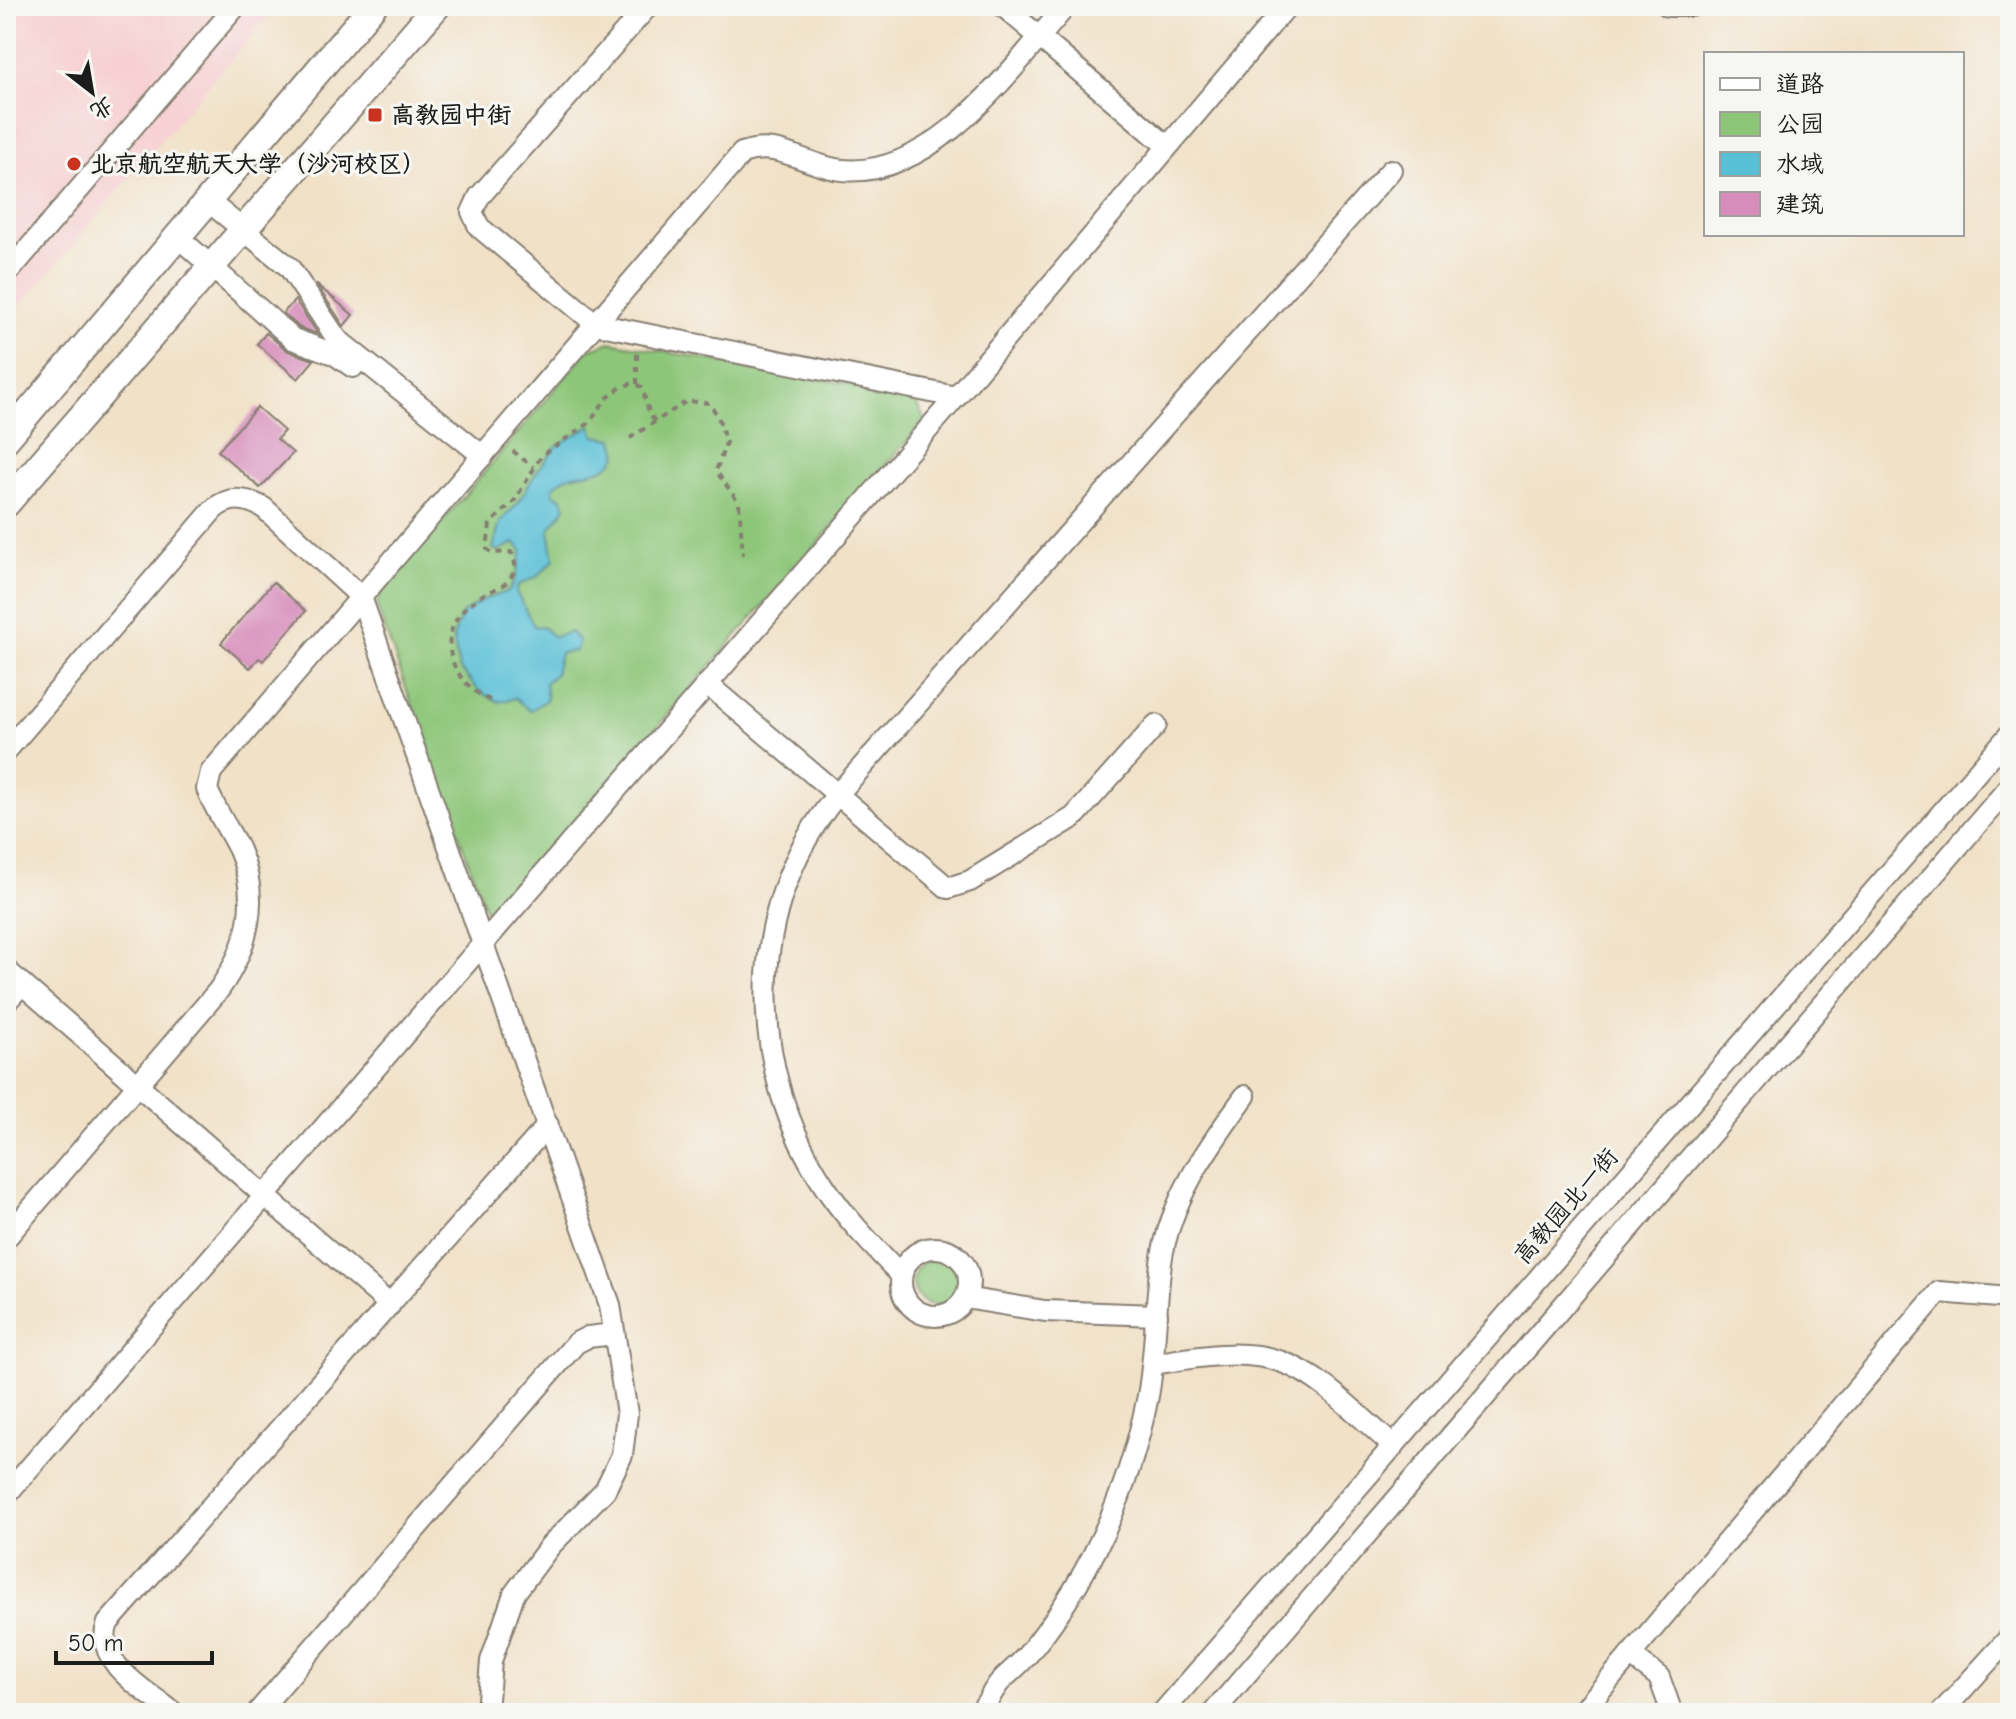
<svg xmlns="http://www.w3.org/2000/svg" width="2016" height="1719" font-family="'Comic Neue','LXGW WenKai TC',sans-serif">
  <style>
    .built { fill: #f7cfd1 }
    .green { fill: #8dc679; stroke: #54714a; stroke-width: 2 }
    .water { fill: #59bfd7; stroke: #3a6e7a; stroke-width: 2 }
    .building { fill: #d78dbb }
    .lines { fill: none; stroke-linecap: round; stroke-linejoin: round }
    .minor-casing { stroke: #867e72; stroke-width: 24 }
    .major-casing { stroke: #867e72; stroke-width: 30 }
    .path { stroke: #867e72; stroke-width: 4; stroke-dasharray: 6 6; stroke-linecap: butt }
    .minor { stroke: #fff; stroke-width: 20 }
    .major { stroke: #fff; stroke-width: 26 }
    .poi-dot { fill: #c8321e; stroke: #f6f6f2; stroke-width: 3 }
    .labels { text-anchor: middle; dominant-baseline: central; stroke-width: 6; stroke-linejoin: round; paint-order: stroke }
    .poi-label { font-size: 24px; font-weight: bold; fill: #1c1c1c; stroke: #f6f6f2; text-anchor: start }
    .street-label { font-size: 24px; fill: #1c1c1c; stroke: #f6f6f2 }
  </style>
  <rect width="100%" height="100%" fill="#f6f6f2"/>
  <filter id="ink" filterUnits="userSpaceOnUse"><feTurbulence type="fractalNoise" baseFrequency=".0125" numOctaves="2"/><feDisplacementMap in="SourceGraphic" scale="16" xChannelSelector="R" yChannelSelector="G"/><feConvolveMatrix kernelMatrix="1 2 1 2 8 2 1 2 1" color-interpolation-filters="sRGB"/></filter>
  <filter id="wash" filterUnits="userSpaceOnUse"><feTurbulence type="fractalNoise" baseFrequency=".006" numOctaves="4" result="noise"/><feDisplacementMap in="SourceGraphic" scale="32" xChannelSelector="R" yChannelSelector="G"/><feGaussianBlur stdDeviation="1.8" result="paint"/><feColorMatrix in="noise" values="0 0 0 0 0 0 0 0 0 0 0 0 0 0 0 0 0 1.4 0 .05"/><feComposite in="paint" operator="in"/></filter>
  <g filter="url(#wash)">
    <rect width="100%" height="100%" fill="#f1e1c7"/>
    <!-- built -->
    <path class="built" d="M6 6H277L6 322Z"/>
    <!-- green -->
    <g class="green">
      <path d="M610 342 912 395 925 420 499 908 486 911 377 607 379 596 588 350Z"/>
      <circle cx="936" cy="1282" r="23"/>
    </g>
    <!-- water -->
    <path class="water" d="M591 425 595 436 614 439 618 455C598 483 573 464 553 488V494L562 498 566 507 549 530 554 560 537 577 518 585 516 592 534 626 544 628 554 637 571 632 579 642 575 651 560 653 555 674 545 683 547 699 530 711 515 698 499 702 480 692 459 668 453 637 462 614 483 600 509 591 516 577 522 550 515 543 498 551 493 549 500 522 518 503 537 471 557 446Z"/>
    <g id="blocks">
      <!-- building -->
      <g class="building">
        <path d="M316 284 353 315 344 326Z"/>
        <path d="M295 300 318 334 300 328 283 313Z"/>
        <path d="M266 333 288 351 314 360 298 379 257 344Z"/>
        <path d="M257 407 284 431 277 439 293 453 260 488 218 451Z"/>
        <path d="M273 582 306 611 263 661 259 658 250 668 221 643Z"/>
      </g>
    </g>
  </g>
  <g filter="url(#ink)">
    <use href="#blocks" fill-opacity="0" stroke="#867e72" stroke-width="2"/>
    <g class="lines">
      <defs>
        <g id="minor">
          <path d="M648 6 479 197 472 212 479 227 596 324 956 397"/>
          <path d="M1003 6 1167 146"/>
          <path d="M1668 6H1691"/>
          <path d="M208 201 289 267 337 339 483 456"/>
          <path d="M178 237 293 339 334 354 353 367"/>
          <path d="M6 275 236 6"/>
          <path d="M707 684 948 888 970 881 1074 817 1156 725"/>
          <path d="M6 751 213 510C229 495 246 498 264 508L361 597 610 1305 627 1414 622 1455 605 1490 550 1546 514 1594 491 1661 487 1713"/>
          <path d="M6 970 390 1305"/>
          <path d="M6 1002 22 984"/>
          <path d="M6 1238 218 991C248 949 261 899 239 850 229 829 215 810 207 789L211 772 742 153C778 139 807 167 842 170 935 179 1012 67 1066 6"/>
          <circle cx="935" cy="1282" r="34"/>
          <path d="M901 1275C874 1247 847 1220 825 1187 746 1068 744 907 837 795L1391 170"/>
          <path d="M965 1298 1045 1311 1157 1315"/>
          <path d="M1153 1364C1285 1340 1298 1360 1393 1446"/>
          <path d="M6 1495 956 397 1287 6"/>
          <path d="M1630 1655 1659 1677 1672 1713"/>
          <path d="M174 1713C149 1692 92 1663 108 1623L548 1125"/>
          <path d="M257 1713 576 1343 588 1337 614 1334"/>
          <path d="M978 1713C987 1705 991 1693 999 1683 1008 1673 1020 1665 1029 1653 1090 1578 1129 1491 1148 1396 1156 1352 1155 1307 1161 1263 1170 1199 1209 1146 1245 1096"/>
          <path d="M1162 1713 2010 734"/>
          <path d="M1213 1713 2010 786"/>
          <path d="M1581 1713 1939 1292 2010 1298"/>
          <path d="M1941 1713 2010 1637"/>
        </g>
        <g id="major">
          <path d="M6 439 373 6"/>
          <path d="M6 504 437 6"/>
        </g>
      </defs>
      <!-- minor casing -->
      <use href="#minor" class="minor-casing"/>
      <!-- major casing -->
      <use href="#major" class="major-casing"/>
      <!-- path -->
      <g class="path">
        <path d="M637 384V351"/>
        <path d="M630 438 687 401 709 403 718 416 726 443 716 471 739 503 743 555"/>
        <path d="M513 451 533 467"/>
        <path d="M490 700C475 694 460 679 454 665 441 631 458 610 486 593 494 589 502 588 508 581 516 573 517 561 511 552L492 553 487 549 490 524 515 500 542 455 588 424 606 399 621 387 633 383 642 387 649 412 655 422"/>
      </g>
      <!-- minor -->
      <use href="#minor" class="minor"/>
      <!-- major -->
      <use href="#major" class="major"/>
    </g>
  </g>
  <!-- markers -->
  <g class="poi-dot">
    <rect x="367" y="107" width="16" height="16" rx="4"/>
    <circle cx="74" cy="164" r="8"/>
  </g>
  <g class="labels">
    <!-- poi labels -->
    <g class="poi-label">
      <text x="391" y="115">高教园中街</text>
      <text x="90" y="164">北京航空航天大学（沙河校区）</text>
    </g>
    <!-- street labels -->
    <g class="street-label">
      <text transform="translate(1566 1206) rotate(-49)">高教园北一街</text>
    </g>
  </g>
  <!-- margin -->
  <rect width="2016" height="1719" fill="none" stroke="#f6f6f2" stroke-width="32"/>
  <!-- legend -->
  <rect x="1704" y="52" width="260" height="184" fill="#f6f6f2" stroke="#9f9f9c" stroke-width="2"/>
  <rect x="1720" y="78" width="40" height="12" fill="#ffffff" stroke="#9f9f9c" stroke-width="2"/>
  <text x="1776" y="92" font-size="24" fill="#1c1c1c">道路</text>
  <rect x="1720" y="112" width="40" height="24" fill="#8dc679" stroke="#9f9f9c" stroke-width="2"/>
  <text x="1776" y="132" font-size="24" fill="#1c1c1c">公园</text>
  <rect x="1720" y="152" width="40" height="24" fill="#59bfd7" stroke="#9f9f9c" stroke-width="2"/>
  <text x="1776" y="172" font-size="24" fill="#1c1c1c">水域</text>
  <rect x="1720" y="192" width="40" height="24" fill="#d78dbb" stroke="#9f9f9c" stroke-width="2"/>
  <text x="1776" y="212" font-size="24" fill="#1c1c1c">建筑</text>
  <!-- north arrow -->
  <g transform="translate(92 92) rotate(149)" stroke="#f6f6f2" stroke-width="6" paint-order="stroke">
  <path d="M0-6L14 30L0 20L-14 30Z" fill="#1c1c1c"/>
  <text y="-12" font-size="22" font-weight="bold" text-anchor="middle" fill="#1c1c1c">北</text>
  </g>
  <!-- scale -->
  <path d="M56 1651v12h156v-12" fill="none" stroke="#1c1c1c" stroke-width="4"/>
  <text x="68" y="1651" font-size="24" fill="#1c1c1c" stroke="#f6f6f2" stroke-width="6" paint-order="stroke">50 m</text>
</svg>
